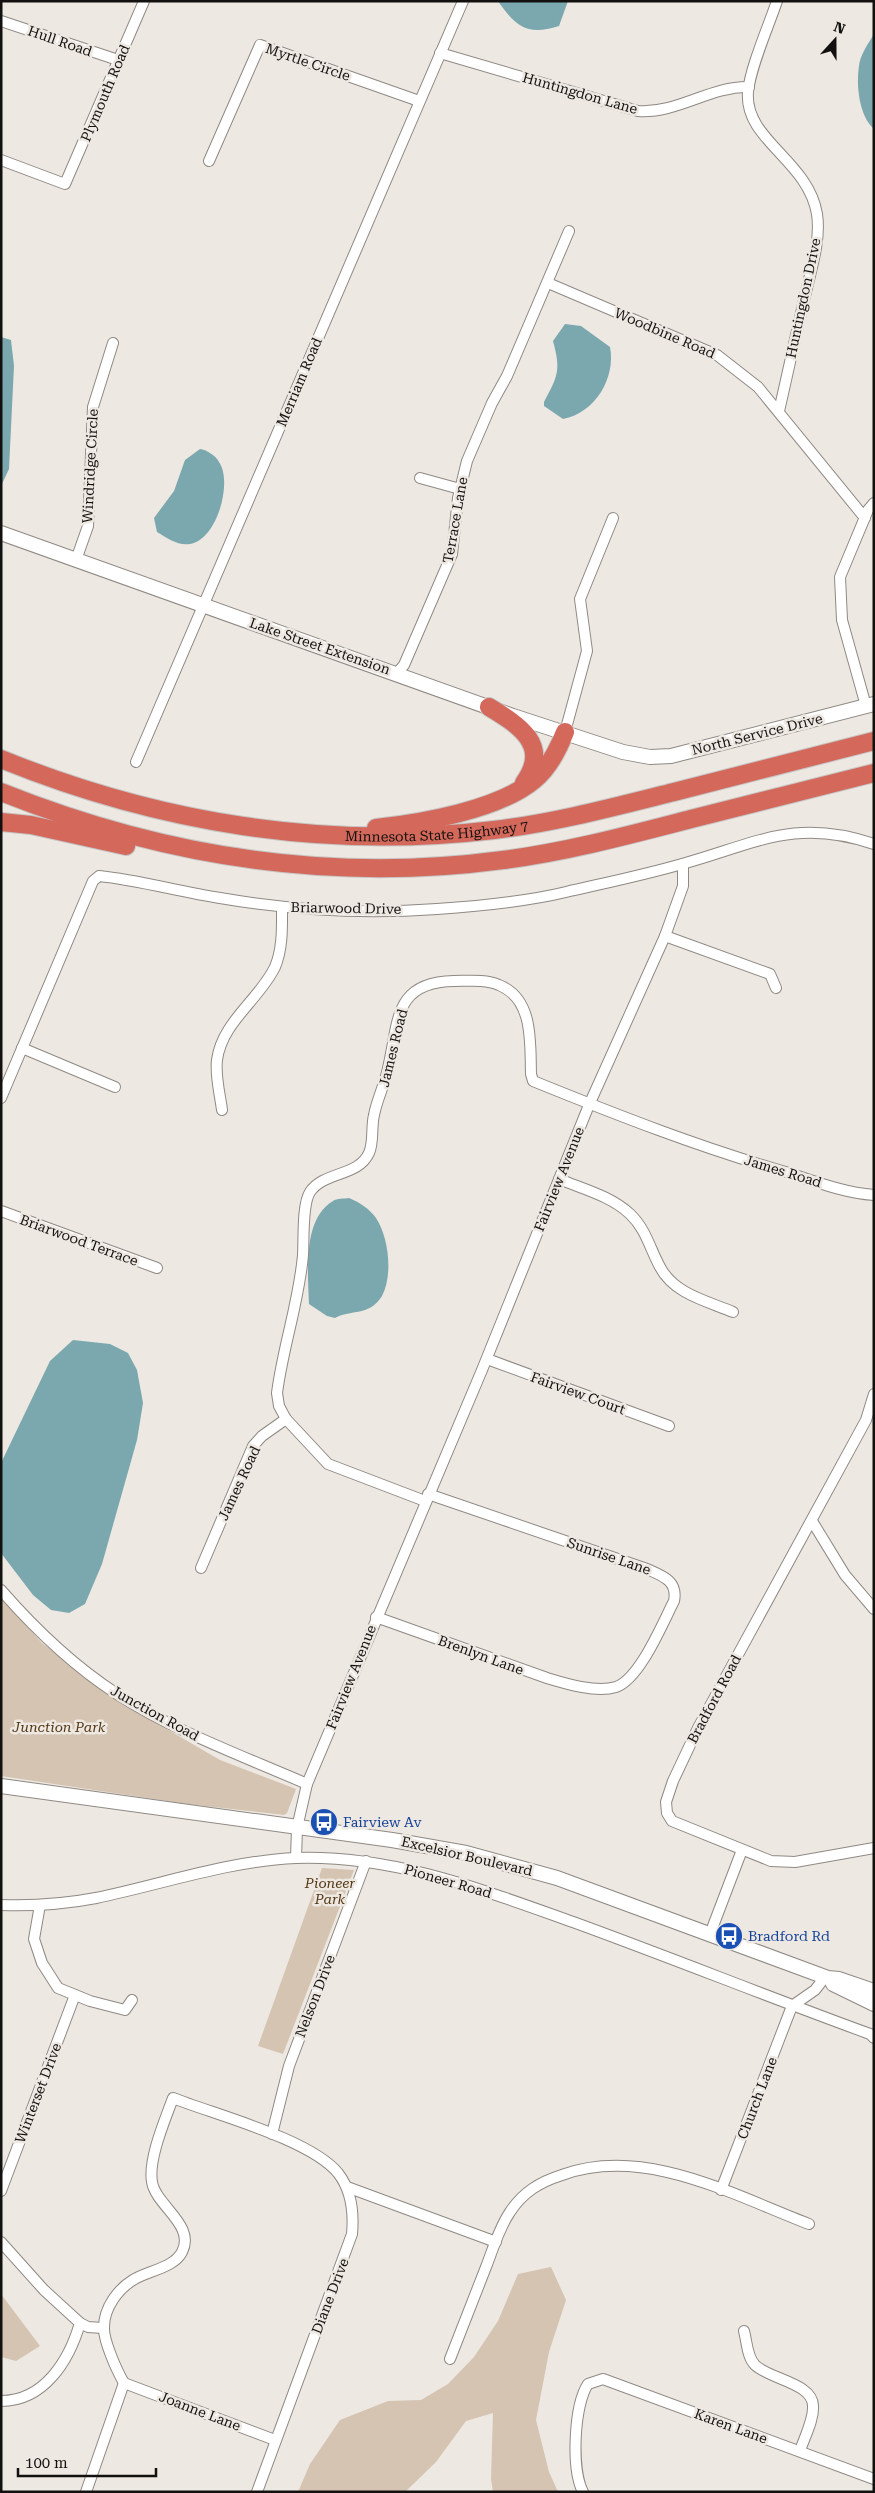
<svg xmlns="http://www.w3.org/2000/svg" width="875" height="2493" font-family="'Roboto Serif',serif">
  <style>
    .green { fill: #d4c4b1 }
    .water { fill: #7aa8ae }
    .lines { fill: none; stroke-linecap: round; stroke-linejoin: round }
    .street-casing { stroke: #8f8984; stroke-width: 12 }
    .secondary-casing { stroke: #8f8984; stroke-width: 16 }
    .highway-casing { stroke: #c6c6c5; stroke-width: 20 }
    .street { stroke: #fff; stroke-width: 10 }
    .secondary { stroke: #fff; stroke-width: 14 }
    .highway { stroke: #d3685b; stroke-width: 18 }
    .labels { text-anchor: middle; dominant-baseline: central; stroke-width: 5; stroke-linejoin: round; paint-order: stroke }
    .street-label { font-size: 14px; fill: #13110f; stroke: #eee8e2 }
    .park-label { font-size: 14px; font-style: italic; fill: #523712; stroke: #eee8e2 }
    .transit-label { font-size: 14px; fill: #164399; stroke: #eee8e2; text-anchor: start }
  </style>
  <rect width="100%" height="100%" fill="#eee8e2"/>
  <!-- green -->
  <g class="green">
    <path d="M1 1597 42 1643 127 1706 220 1760 296 1789 287 1813 284 1815 187 1804 1 1776Z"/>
    <path d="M322 1868 354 1870 283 2054 258 2046Z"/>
    <path d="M551 2267 566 2300 549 2352 536 2420 549 2472 558 2492H493L491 2479 493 2413 466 2421 436 2462 405 2492H298L310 2464 340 2420 388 2401 421 2400 448 2384 474 2357 498 2321 518 2274Z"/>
    <path d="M1 2294 40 2346 16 2361 1 2357Z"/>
  </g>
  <!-- water -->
  <g class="water">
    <path d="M498 1H568L559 26C527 36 516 27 498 1Z"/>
    <path d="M874 34V129C859 116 856 85 859 66 860 55 868 44 874 34Z"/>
    <path d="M565 324 581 326 610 347C616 378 595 413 563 419L544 406V402C558 376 561 370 553 341Z"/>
    <path d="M1 337 11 340 14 366 9 469 1 486Z"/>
    <path d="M200 449C207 450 216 456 219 462 233 482 217 540 190 544 178 546 167 538 157 532L154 518 174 491 185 460Z"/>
    <path d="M349 1198C359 1202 370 1209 376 1218 389 1238 393 1275 382 1296 369 1317 351 1309 335 1318L327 1316 309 1304C308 1274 302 1219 333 1201 337 1198 344 1199 349 1198Z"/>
    <path d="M73 1340 110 1344 128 1353 137 1370 143 1403 137 1440 102 1564 85 1604 69 1613 51 1610 33 1595 1 1553V1463L50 1361Z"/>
  </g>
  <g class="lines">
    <defs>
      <g id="street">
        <path d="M777 1C769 25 750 68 748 92 744 140 808 160 817 214 821 240 811 270 805 296 796 334 788 372 779 411"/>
        <path d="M1 21 118 60"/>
        <path d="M440 53 638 111C677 114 710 86 749 87"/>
        <path d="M1 160 65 184 144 1"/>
        <path d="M209 161 260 45 419 101"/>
        <path d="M548 283 717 355 758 387 865 518"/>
        <path d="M420 478 460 489"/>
        <path d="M76 560 88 526 93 407 113 343"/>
        <path d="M397 673 404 665 452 554 458 498 467 461 492 403 507 376 569 231"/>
        <path d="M866 706 842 620 840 577 868 510 874 503"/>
        <path d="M565 732 587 651 580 599 613 518"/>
        <path d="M136 762 463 1"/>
        <path d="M665 936 770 974 776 988"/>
        <path d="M22 1048 115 1087"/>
        <path d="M1 1098 93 881 99 876C139 880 180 892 220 898 290 910 365 914 437 909 480 906 525 902 566 892 605 883 644 875 682 864 755 844 795 817 874 844"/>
        <path d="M222 1110C220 1094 215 1076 217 1060 222 1022 259 1000 275 967 283 948 282 926 282 907"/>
        <path d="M559 1179C583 1189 611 1196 630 1214 646 1229 650 1249 660 1267 674 1294 707 1301 733 1312"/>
        <path d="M1 1211 157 1268"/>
        <path d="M487 1359 669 1426"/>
        <path d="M874 1394 866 1420 698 1728 673 1781 666 1802 667 1813 672 1821 771 1861 795 1862 874 1848"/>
        <path d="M425 1501 328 1464 286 1419 279 1406 277 1393C283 1346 299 1302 303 1255 304 1239 302 1204 310 1192 324 1171 358 1177 369 1153 374 1142 371 1127 374 1115 377 1099 385 1084 388 1068 399 1022 393 982 454 981 468 981 485 979 499 985 534 999 530 1043 531 1074L533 1081C617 1115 701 1148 789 1173 816 1182 845 1193 874 1195"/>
        <path d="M812 1521 845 1575 874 1609"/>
        <path d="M201 1568 253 1446 262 1436 286 1419"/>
        <path d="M1 1590C35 1629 74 1666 117 1694 176 1732 243 1756 307 1784"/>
        <path d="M376 1617 547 1678C567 1684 596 1693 616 1687 640 1679 663 1622 674 1601 678 1581 663 1576 647 1569L428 1494"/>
        <path d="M296 1858 297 1828 307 1784 482 1370 589 1105 665 936 683 886V864"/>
        <path d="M1 1905C33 1906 65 1904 96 1898 163 1884 228 1861 296 1858 394 1855 483 1890 573 1922 672 1958 771 1998 870 2034L874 2038"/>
        <path d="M40 1905 34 1939 42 1963 58 1988 90 2001 125 2010 132 2000"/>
        <path d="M710 1934 742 1850"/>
        <path d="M272 2134 289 2066 366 1861"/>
        <path d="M347 2187 496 2242"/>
        <path d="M721 2190 792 2006 815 1990 825 1977"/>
        <path d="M1 2191 75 1995"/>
        <path d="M1 2242 44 2290 80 2323 88 2327 103 2328"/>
        <path d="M744 2331C747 2342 747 2357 755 2365 769 2379 813 2383 813 2406 814 2420 804 2438 800 2451"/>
        <path d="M450 2359C462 2329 474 2298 486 2267 493 2249 499 2228 510 2212 523 2192 540 2182 562 2175 644 2145 733 2195 809 2224"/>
        <path d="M124 2383C117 2371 103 2340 104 2327 104 2308 118 2289 133 2280 147 2271 174 2268 182 2252 196 2225 156 2206 152 2182 148 2159 165 2120 173 2098 216 2115 310 2139 338 2173 352 2191 354 2212 352 2234L257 2492"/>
        <path d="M124 2383 275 2440"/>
        <path d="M1 2401C44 2401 69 2361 80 2323"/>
        <path d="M86 2492 124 2383"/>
        <path d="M583 2492C571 2469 574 2405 588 2384L603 2379 874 2479"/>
      </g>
      <g id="secondary">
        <path d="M1 533 513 716 623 752 650 757 671 756 874 704"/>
        <path d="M1 1786 392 1840 466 1853 557 1878 828 1978 839 1979 874 1991"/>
        <path d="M833 1984 874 2004"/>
      </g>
      <g id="highway">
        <path d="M489 707C519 725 551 745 524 783"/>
        <path id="s1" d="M1 759C158 823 325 850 494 830 554 823 614 807 674 792 740 775 807 758 874 741"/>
        <path d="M1 792C161 856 331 883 503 860 566 852 629 835 691 819 752 804 813 788 874 773"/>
        <path d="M1 822 31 825 126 846"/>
        <path d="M376 828C421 823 498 810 534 780 549 768 558 750 565 732"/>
      </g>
    </defs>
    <!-- street casing -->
    <use href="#street" class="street-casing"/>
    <!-- secondary casing -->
    <use href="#secondary" class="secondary-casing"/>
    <!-- highway casing -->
    <use href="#highway" class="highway-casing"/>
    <!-- street -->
    <use href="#street" class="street"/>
    <!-- secondary -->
    <use href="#secondary" class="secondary"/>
    <!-- highway -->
    <use href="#highway" class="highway"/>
  </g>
  <!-- icons -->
  <defs>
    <symbol id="bus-disc" viewBox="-11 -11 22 22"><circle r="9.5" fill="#1a4fb4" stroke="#eee8e2"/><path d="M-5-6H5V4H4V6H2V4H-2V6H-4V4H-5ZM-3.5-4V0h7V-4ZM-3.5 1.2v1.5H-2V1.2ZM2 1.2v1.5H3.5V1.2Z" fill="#fff"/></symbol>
  </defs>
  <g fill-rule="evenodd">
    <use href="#bus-disc" x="308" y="1806" width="32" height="32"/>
    <use href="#bus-disc" x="713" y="1920" width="32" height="32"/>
  </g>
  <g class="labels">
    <!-- street labels -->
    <g class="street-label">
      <text transform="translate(60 41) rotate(19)">Hull Road</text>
      <text transform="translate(308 62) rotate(19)">Myrtle Circle</text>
      <text transform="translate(105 93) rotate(-67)">Plymouth Road</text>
      <text transform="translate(580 93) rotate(16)">Huntingdon Lane</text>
      <text transform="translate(803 298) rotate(-78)">Huntingdon Drive</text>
      <text transform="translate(665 333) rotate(23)">Woodbine Road</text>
      <text transform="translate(299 382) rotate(-67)">Merriam Road</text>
      <text transform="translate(90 466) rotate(-87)">Windridge Circle</text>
      <text transform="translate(455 520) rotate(-80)">Terrace Lane</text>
      <text transform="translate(320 646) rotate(19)">Lake Street Extension</text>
      <text transform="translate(757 734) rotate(-14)">North Service Drive</text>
      <text stroke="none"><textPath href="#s1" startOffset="446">Minnesota State Highway 7</textPath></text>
      <text transform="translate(346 908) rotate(1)">Briarwood Drive</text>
      <text transform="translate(393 1048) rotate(-76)">James Road</text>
      <text transform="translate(783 1171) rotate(17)">James Road</text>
      <text transform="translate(559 1179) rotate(-68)">Fairview Avenue</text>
      <text transform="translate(79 1240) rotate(20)">Briarwood Terrace</text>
      <text transform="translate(578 1393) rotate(20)">Fairview Court</text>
      <text transform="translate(239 1483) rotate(-65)">James Road</text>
      <text transform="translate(609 1556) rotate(19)">Sunrise Lane</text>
      <text transform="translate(481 1655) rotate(20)">Brenlyn Lane</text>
      <text transform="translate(351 1677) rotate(-68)">Fairview Avenue</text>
      <text transform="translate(714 1699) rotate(-62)">Bradford Road</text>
      <text transform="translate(155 1713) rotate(29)">Junction Road</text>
      <text transform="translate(467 1856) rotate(13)">Excelsior Boulevard</text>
      <text transform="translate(448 1881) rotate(16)">Pioneer Road</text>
      <text transform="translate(315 1996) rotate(-69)">Nelson Drive</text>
      <text transform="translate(38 2093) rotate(-69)">Winterset Drive</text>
      <text transform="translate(757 2098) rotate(-69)">Church Lane</text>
      <text transform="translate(330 2296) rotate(-69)">Diane Drive</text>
      <text transform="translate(200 2411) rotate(21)">Joanne Lane</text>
      <text transform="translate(731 2426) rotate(20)">Karen Lane</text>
    </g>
    <!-- park labels -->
    <g class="park-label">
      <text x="59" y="1727">Junction Park</text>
      <text x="330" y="1883">Pioneer<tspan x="330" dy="16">Park</tspan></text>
    </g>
    <!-- transit labels -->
    <g class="transit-label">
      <text x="343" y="1822">Fairview Av</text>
      <text x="748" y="1936">Bradford Rd</text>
    </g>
  </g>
  <!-- border -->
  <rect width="875" height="2493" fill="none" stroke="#13110f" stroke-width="5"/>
  <!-- north arrow -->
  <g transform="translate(835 40) rotate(21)" stroke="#eee8e2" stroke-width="4" paint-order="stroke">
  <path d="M0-4L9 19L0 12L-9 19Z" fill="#13110f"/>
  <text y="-8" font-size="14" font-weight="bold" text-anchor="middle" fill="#13110f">N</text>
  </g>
  <!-- scale -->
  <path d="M18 2468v8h138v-8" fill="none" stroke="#13110f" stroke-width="2.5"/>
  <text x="25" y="2468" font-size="15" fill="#13110f" stroke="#eee8e2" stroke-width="4" paint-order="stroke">100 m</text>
</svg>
